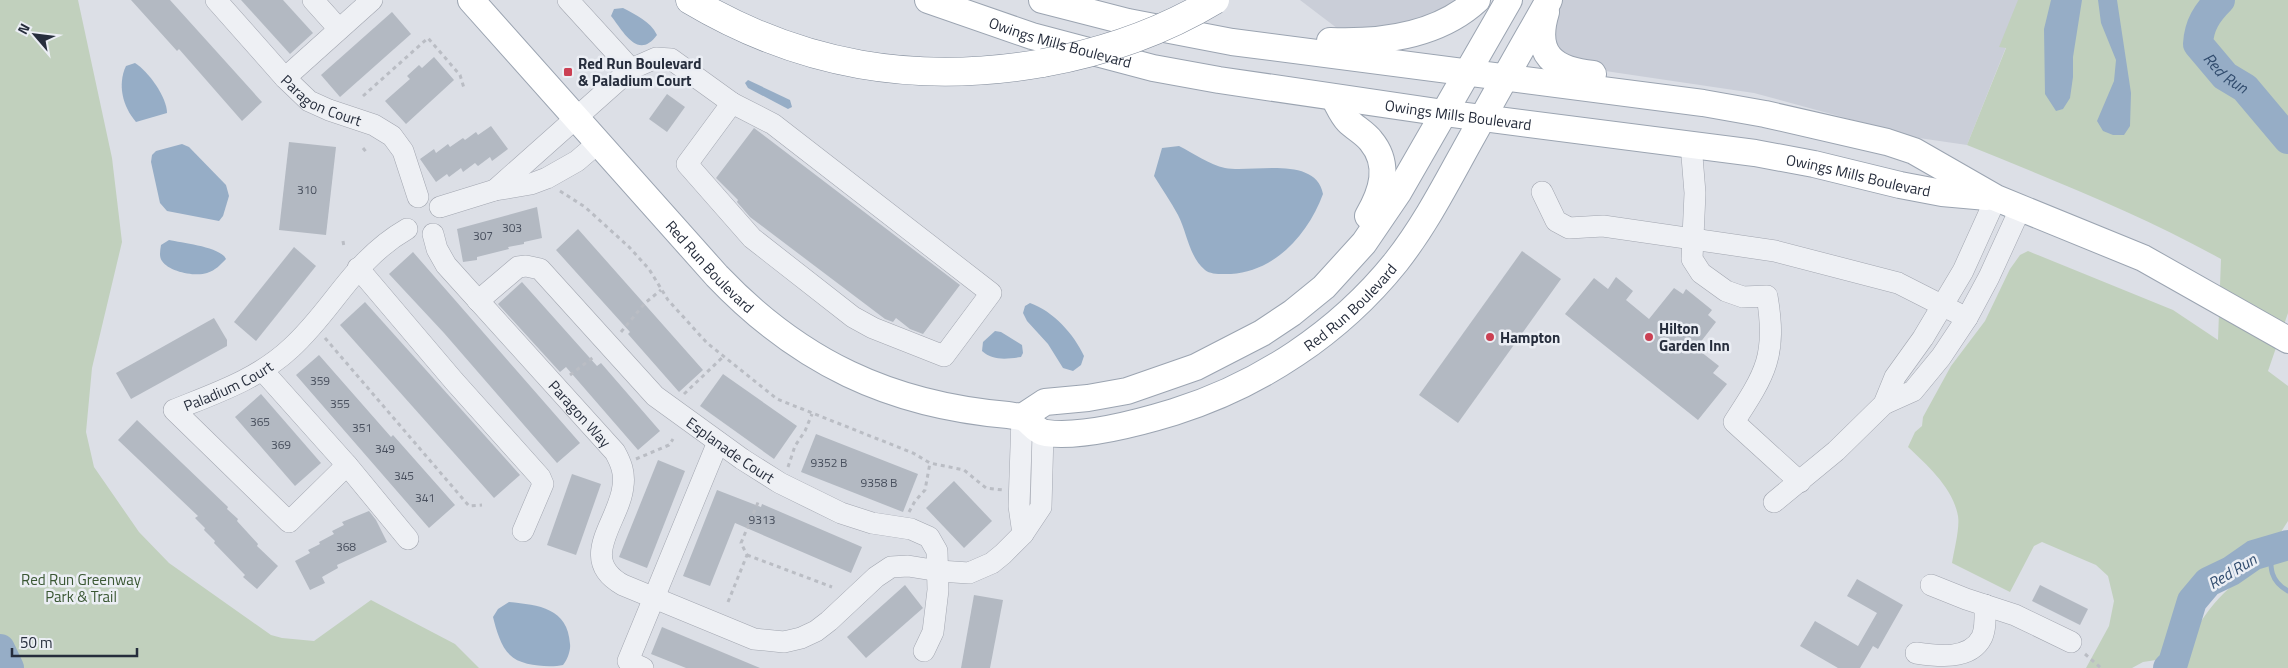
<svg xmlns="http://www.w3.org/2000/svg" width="2288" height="668" font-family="'Titillium Web',sans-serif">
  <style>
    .built { fill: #caced8 }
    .green { fill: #c1d0bd }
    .water { fill: #96adc6 }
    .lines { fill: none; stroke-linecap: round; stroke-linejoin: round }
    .stream { stroke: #96adc6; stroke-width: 5 }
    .river { stroke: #96adc6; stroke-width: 30 }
    .building { fill: #b3b9c2 }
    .minor-casing { stroke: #a2a6b0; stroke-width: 22 }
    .major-casing { stroke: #9ba4b1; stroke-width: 28 }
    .highway-casing { stroke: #838d9c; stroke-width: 29 }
    .path { stroke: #babdc4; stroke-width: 3; stroke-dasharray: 4 4; stroke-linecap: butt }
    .minor { stroke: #eef0f4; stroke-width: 21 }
    .major { stroke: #fff; stroke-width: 26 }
    .highway { stroke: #fff; stroke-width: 28 }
    .highway-bridge-casing { stroke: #838d9c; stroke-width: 29; stroke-linecap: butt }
    .highway-bridge { stroke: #fff; stroke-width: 28 }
    .poi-dot { fill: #cb4053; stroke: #ebeef4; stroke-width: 2 }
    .labels { text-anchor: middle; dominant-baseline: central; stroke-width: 5; stroke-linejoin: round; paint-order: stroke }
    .number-label { font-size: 12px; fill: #49505e }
    .street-label { font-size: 15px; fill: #262d3c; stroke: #ebeef4 }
    .poi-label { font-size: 15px; font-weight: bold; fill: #262d3c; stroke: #ebeef4; text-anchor: start }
    .park-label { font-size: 15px; fill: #3a5733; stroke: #ebeef4 }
    .water-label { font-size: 16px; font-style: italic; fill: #314c6e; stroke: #ebeef4 }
  </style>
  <rect width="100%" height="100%" fill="#dcdfe6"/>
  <!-- built -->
  <g class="built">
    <path d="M1300 0H1462L1413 24 1346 35Z"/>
    <path d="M1561 0H2051V35L2012 32 1967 145 1919 138 1754 93 1585 68 1556 47 1553 18Z"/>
  </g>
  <!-- green -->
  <g class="green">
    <path d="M0 0H78L112 158 122 242 92 368 86 432 94 467 139 532 169 563 271 635 282 638 314 641 371 600 455 644 479 668H0Z"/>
    <path d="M2018 0H2288V313L2268 371 2288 386V521L2279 535 2241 547 2218 569 2196 579 2183 602 2176 629 2168 647 2156 660 2143 662 2132 668H2086L2109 626 2114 601 2108 576 2096 565 2042 542 2034 546 2010 592 1952 563C1954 551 1960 528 1958 516 1953 488 1928 466 1908 447L1915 432 1922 426 1923 417 1951 366 1985 321 2010 269 2020 255 2028 251 2173 310 2218 340 2221 259C2140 214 2053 180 1967 145L2006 48 1999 47Z"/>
    <path d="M2288 555V668H2180C2190 631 2214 597 2246 575 2259 567 2274 562 2288 555Z"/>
  </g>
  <!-- water -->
  <g class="water">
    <path d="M2051 0H2082L2073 57V77L2070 98 2063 109 2056 111 2045 94 2044 29Z"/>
    <path d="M2098 0H2117L2131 93 2130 126 2124 135H2113L2103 131 2097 121 2114 81 2116 60 2101 23Z"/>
    <path d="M623 8C636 15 650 21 657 35 638 61 623 31 611 16L614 9Z"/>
    <path d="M135 63C148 71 167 97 167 113L136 122C123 107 117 85 126 66Z"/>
    <path d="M748 80 790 100 792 107 788 109 748 88 745 83Z"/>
    <path d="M182 144 189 147 226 185 229 196 223 216 219 221 167 211 160 203 151 162 152 155 156 151Z"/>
    <path d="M1179 146C1193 153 1210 165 1225 168 1252 173 1316 155 1323 194 1308 234 1276 271 1231 274 1223 274 1211 275 1205 270 1189 257 1187 232 1178 215 1171 202 1162 189 1154 176L1162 148Z"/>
    <path d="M169 240C183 243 221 247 226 259 220 265 216 270 207 273 196 277 169 272 162 261 159 257 160 251 161 245Z"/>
    <path d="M1030 303C1053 311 1074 334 1084 356L1081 365 1073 371 1063 368 1048 344 1027 321 1023 313 1025 306Z"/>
    <path d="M995 331 1001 332 1022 345 1023 353 1021 357C1007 359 993 361 982 351L983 342Z"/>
    <path d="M509 602C539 605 568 608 570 644 571 650 567 661 563 665 550 668 520 666 510 655 501 647 496 629 493 617L498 609Z"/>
  </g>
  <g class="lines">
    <!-- stream -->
    <path class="stream" d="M2271 549C2270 568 2270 581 2288 591"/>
    <!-- river -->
    <g class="river">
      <path id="s1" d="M2220 0C2207 13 2199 25 2198 44L2225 76 2245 88 2288 139"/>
      <path d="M0 649 9 668"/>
      <path d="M2168 668 2173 663 2192 601 2208 582 2231 571 2254 555 2288 545"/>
    </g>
  </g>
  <!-- building -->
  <g class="building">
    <path d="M131 0H170L262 102 242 121 179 49 177 51Z"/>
    <path d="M241 0H283L313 33 290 54Z"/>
    <path d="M392 12 411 34 340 97 321 75Z"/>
    <path d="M434 57 454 80 406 124 385 101 410 79 407 76 419 65 422 68Z"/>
    <path d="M667 94 685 107 667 132 649 119Z"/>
    <path d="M491 126 508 149 492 161 490 157 478 166 475 163 463 172 461 168 449 177 447 174 436 182 420 159 434 149 436 153 448 144 450 147 463 138 465 140 476 132 478 135Z"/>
    <path d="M754 128 960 285 923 334 910 329 896 318 893 322 885 319 750 217 737 202 738 200 716 178Z"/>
    <path d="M289 142 336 147 326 235 279 230Z"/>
    <path d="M537 207 542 238 524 242V244L508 247 509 249 477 257V260L463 262 457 229Z"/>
    <path d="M578 229 703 370 679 392 628 334 630 332 556 250Z"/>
    <path d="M294 247 316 266 256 341 234 322Z"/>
    <path d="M1522 251 1561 279 1458 423 1419 395Z"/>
    <path d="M413 252 580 443 557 463 444 333 389 274Z"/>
    <path d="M1616 277 1633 291 1626 300 1649 319 1674 288 1683 294 1686 289 1712 310 1708 315 1716 322 1696 348 1719 366 1713 373 1727 384 1698 420 1565 314 1594 278 1608 289Z"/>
    <path d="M522 282 597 366 601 363 660 431 638 450 566 367 560 372 498 304Z"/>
    <path d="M365 302 520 475 494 498 340 325Z"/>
    <path d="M214 318 227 340V346L131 399 116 373Z"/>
    <path d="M319 355 391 437 393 435 455 505 429 528 296 375Z"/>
    <path d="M723 374 797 426 774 459 700 406Z"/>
    <path d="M261 394 321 463 295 486 235 417Z"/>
    <path d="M137 420 228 507 227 509 238 519 237 521 258 544 257 546 278 566 257 589 243 577 245 575 214 543 215 541 204 530 205 528 195 518 198 516 118 440Z"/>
    <path d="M816 434 918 474 903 512 801 472Z"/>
    <path d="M658 460 685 471 647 568 619 557Z"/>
    <path d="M572 474 601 484 576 555 547 545Z"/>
    <path d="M954 481 992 521 964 548 926 508Z"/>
    <path d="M717 490 761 507 762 504 862 547 851 573 735 523 710 586 683 576Z"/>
    <path d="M369 511 376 520 387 542 337 565 338 568 322 577 325 583 310 590 295 561 310 553 308 550 320 544 319 542 334 534 332 531 344 525 342 522Z"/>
    <path d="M1857 579 1903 605 1878 649 1873 646 1860 668H1838L1800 646 1815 621 1858 646 1877 613 1847 596Z"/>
    <path d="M905 585 923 608 866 658 847 637Z"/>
    <path d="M2040 585 2088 609 2080 625 2032 601Z"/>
    <path d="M974 595 1003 600 990 668H961Z"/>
    <path d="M662 627 760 668H686L651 654Z"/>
  </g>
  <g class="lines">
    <defs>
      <g id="minor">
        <path id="s2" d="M216 0 285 78 309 101 329 110 374 125 392 136 403 151 418 197"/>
        <path d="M313 0 339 29"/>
        <path d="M568 0 631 69"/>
        <path d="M285 78 372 0"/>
        <path d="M732 103 773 124 991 293 944 356 873 328 853 317 752 238 687 164Z"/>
        <path d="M1691 144 1695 193 1692 259 1701 273 1726 291 1743 297 1767 296C1777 355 1766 373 1734 422L1800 482"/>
        <path d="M495 190 631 69 656 58 671 59 732 103"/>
        <path d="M1542 192 1556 221 1569 228 1603 226 1775 251 1898 283 1967 318"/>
        <path d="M440 207 495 190 531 184 547 178 577 161 598 143"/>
        <path id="s3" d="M433 234 437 249 446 265 615 452C621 463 625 473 623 486 620 521 576 559 623 585L754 639 784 642 801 638 816 631 829 621 876 577 891 567 908 566 939 571 969 573 992 563 1003 554 1023 534 1041 507 1043 433"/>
        <path d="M358 268 454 381 540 477 543 484 523 531"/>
        <path id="s4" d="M478 301 518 267 526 266 540 269 655 396 742 459 780 483 841 513 872 523 911 529 929 537 937 551 938 590 933 632 924 651"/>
        <path d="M263 371 347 465 408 539"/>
        <path d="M1884 404 1913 391 1941 357 1967 318 1989 277 2021 207"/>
        <path d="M1022 417 1019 506 1023 534"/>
        <path id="s5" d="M347 465 289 522 174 410C216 393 258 379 291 348 334 309 353 260 407 229"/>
        <path d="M1774 502 1836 451 1884 404 1895 377 1923 338 1963 271 1996 198"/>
        <path d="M1931 585 1966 599 2015 615 2071 642"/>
        <path d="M1916 653C1936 656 1970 661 1982 637 1986 628 1985 616 1985 605"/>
        <path d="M643 668 628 661 718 442"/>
      </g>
      <g id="major">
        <path id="s6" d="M471 0 717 276C799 362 890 405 1008 415 1013 416 1019 416 1024 418 1031 422 1037 432 1046 433 1083 438 1138 423 1174 412 1260 385 1339 333 1396 262 1426 224 1448 180 1472 137 1497 91 1523 46 1549 0"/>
        <path id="s7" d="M928 0 1032 36 1153 68 1219 80 1444 113 1755 153 1814 164 1900 185 1942 193 1987 197"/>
        <path d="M1042 0 1128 22 1232 42 1703 103 1765 114 1887 142 1914 151 1996 198 2143 258 2288 340"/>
        <path d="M1546 12C1533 55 1554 70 1593 74"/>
        <path d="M1330 41C1382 43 1438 36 1477 0"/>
        <path d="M1334 98C1338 105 1342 115 1348 121 1355 128 1365 133 1371 141 1391 165 1382 192 1368 216"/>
        <path d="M1022 417 1045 402 1088 398 1127 391 1196 367 1262 333 1292 313 1324 287 1364 243 1398 193 1509 0"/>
      </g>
      <path id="highway" d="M690 0C801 66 916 85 1043 63"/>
    </defs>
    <!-- minor casing -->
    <use href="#minor" class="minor-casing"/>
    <!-- major casing -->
    <use href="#major" class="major-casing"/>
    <!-- highway casing -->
    <use href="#highway" class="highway-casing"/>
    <!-- path -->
    <g class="path">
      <path d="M363 96 428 38 460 75 464 88"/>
      <path d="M363 148 367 153"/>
      <path d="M560 191 585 207 629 247 649 269 668 300 707 343 777 399 913 453 930 463 964 470 986 488 1003 490"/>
      <path d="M343 241 344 247"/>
      <path d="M621 332 645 303 661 290"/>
      <path d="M325 338 469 506 482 505"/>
      <path d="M570 375 595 356"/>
      <path d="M684 394 724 356"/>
      <path d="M636 459 669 445 673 439"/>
      <path d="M788 467 795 446 805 431 812 414"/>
      <path d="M909 512 915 501 925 490 930 463"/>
      <path d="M747 555 832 587"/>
      <path d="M728 602 747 555 741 543 759 500"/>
      <path d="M2085 654 2101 668"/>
    </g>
    <!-- minor -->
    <use href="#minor" class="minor"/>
    <!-- major -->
    <use href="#major" class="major"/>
    <!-- highway -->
    <use href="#highway" class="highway"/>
    <defs>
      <path id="highway-bridge" d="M1043 63C1104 52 1162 32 1215 0"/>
    </defs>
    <!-- highway-bridge casing -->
    <use href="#highway-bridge" class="highway-bridge-casing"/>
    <!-- highway-bridge -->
    <use href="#highway-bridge" class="highway-bridge"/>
  </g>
  <!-- markers -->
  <g class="poi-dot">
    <rect x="563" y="67" width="10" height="10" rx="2.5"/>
    <circle cx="1490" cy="337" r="5"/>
    <circle cx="1649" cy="337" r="5"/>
  </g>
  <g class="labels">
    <!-- number labels -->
    <g class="number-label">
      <text x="307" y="189">310</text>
      <text x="512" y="227">303</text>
      <text x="483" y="235">307</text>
      <text x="320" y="380">359</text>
      <text x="340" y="403">355</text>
      <text x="260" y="421">365</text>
      <text x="362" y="427">351</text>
      <text x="281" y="444">369</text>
      <text x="385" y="448">349</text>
      <text x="829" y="462">9352 B</text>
      <text x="404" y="475">345</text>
      <text x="879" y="482">9358 B</text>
      <text x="425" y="497">341</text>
      <text x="762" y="519">9313</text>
      <text x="346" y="546">368</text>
    </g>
    <!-- street labels -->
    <g class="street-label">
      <text stroke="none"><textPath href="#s7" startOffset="139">Owings Mills Boulevard</textPath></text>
      <text stroke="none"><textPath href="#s2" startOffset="148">Paragon Court</textPath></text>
      <text stroke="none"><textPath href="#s7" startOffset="544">Owings Mills Boulevard</textPath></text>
      <text stroke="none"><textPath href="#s7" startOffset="949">Owings Mills Boulevard</textPath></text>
      <text stroke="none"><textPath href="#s6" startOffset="358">Red Run Boulevard</textPath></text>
      <text stroke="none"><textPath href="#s6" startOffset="1081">Red Run Boulevard</textPath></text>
      <text stroke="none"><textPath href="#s5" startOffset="301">Paladium Court</textPath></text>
      <text stroke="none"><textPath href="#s3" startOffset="234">Paragon Way</textPath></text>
      <text stroke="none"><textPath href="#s4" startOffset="339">Esplanade Court</textPath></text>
    </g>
    <!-- poi labels -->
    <g class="poi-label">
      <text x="578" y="63">Red Run Boulevard<tspan x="578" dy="17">&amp; Paladium Court</tspan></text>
      <text x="1659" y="328">Hilton<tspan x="1659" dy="17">Garden Inn</tspan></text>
      <text x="1500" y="337">Hampton</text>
    </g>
    <!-- park labels -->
    <g class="park-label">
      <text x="81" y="579">Red Run Greenway<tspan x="81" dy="17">Park &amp; Trail</tspan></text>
    </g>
    <!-- water labels -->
    <g class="water-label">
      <text stroke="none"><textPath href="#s1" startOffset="91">Red Run</textPath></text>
      <text transform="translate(2232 571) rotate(-31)">Red Run</text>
    </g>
  </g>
  <!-- north arrow -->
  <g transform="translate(35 35) rotate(298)" stroke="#ebeef4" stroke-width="4" paint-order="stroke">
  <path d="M0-4L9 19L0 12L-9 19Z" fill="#262d3c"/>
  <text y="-8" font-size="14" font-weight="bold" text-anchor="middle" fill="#262d3c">N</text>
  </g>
  <!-- scale -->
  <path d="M12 648v8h125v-8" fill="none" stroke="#262d3c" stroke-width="2.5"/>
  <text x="20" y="648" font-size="15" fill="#262d3c" stroke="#ebeef4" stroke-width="4" paint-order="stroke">50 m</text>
</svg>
